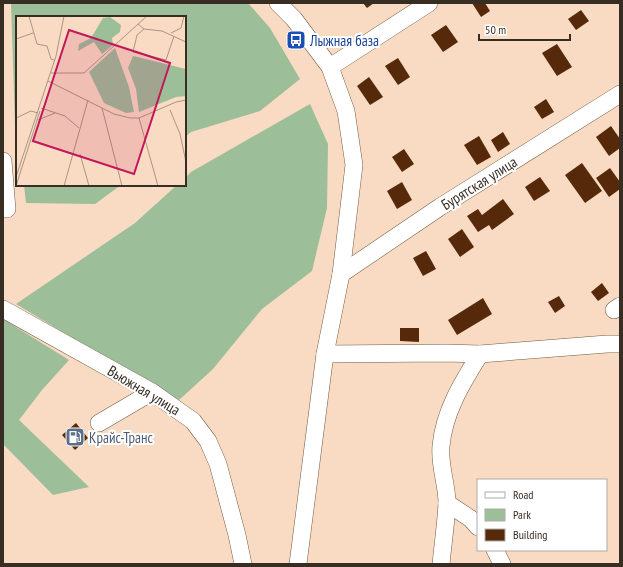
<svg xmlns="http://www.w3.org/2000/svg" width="623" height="567" font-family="'PT Sans Narrow',sans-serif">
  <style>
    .green { fill: #9cbe99 }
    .building { fill: #56290b }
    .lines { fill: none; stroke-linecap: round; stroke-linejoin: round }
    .minor-casing { stroke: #725a44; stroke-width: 18 }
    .minor { stroke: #fff; stroke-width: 17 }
    .labels { text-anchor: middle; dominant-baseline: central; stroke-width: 4; stroke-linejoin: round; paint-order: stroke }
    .transit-label { font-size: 15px; fill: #164399; stroke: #fff; text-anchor: start }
    .street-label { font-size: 15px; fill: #382d23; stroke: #fff }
    .service-label { font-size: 15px; fill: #4e5e75; stroke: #fff; text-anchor: start }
    .inset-road { fill: none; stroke: #ab9582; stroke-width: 1 }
    .view { fill: #c2185b; fill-opacity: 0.15; stroke: #c2185b; stroke-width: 2 }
    .inset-edge { fill: none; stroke: #382d23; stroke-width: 2 }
  </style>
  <rect width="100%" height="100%" fill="#f8dbc2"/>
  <!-- green -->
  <g class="green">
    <path d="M11 3H248L270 28 300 79 260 111 191 132 185 137V17H17V139L15 125Z"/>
    <path d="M310 104 328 144 327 208 312 271 262 309 213 369 179 400 94 351 16 304 135 223 177 185H185V178L191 172Z"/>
    <path d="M24 185H121L95 204 26 203Z"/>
    <path d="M3 319 69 360 42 390 19 420 89 487 53 495 3 444Z"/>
  </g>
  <!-- building -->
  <g class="building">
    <path d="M363 3H374L367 8Z"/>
    <path d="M472 3H485L490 11 481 17Z"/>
    <path d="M581 10 589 21 576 30 568 19Z"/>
    <path d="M446 25 458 42 443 52 431 35Z"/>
    <path d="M557 44 572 67 557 76 542 53Z"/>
    <path d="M398 58 410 77 398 85 385 66Z"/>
    <path d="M369 77 383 97 370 105 357 86Z"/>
    <path d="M546 99 554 112 542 119 534 107Z"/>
    <path d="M611 126 620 139V148L609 156 596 137Z"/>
    <path d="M503 132 510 144 498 152 491 140Z"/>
    <path d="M479 136 491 157 477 165 464 145Z"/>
    <path d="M404 149 414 164 402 172 392 157Z"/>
    <path d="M582 163 602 191 585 203 565 175Z"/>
    <path d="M610 168 620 182V189L609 197 596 178Z"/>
    <path d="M540 177 550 191 534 201 525 187Z"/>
    <path d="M402 182 412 200 397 209 387 191Z"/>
    <path d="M503 199 514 214 492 230 489 225 478 232 467 216 478 209 482 215Z"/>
    <path d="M462 229 474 247 460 257 448 239Z"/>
    <path d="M426 251 436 269 423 276 413 258Z"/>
    <path d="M602 283 609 293 598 301 591 292Z"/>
    <path d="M559 296 565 306 555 313 548 302Z"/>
    <path d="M483 298 492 314 457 335 448 320Z"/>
    <path d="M400 328H419V342L400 341Z"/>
    <path d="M76 423 88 438 75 450 62 435Z"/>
  </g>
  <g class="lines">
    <defs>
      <g id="minor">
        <path d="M278 3 294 19 330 67 346 111 354 165 341 274 325 354 298 564"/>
        <path d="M330 67 429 3"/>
        <path d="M3 161 7 209H3"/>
        <path d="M341 274 440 207 620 94"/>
        <path d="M3 309 152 392 193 421 208 441 218 464 237 535 243 564"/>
        <path d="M614 310 620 306"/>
        <path d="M325 354 446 353 480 354 607 344H620"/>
        <path d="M99 423 152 392"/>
        <path d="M447 503 471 519 478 527"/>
        <path d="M495 550 502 564"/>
        <path d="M441 564C443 544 446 523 447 503 447 484 439 465 441 446 444 412 462 383 480 354"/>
      </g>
    </defs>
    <!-- minor casing -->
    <use href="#minor" class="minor-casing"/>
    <!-- minor -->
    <use href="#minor" class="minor"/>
  </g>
  <!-- icons -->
  <defs>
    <symbol id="bus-square" viewBox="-11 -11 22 22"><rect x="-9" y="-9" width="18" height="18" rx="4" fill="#1a4fb4" stroke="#fff"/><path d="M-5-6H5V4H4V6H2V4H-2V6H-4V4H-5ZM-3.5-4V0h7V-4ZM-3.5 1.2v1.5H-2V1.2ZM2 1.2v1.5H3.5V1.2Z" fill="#fff"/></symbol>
    <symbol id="fuel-square" viewBox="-11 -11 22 22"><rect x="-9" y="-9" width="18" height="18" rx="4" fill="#5c6f8a" stroke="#fff"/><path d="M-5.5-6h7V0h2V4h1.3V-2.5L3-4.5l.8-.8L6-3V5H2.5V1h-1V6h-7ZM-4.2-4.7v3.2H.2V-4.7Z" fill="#fff"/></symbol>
  </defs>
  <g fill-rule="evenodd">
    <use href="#bus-square" x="285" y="29" width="22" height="22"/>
    <use href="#fuel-square" x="64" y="426" width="22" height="22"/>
  </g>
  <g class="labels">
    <!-- transit labels -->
    <g class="transit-label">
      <text x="310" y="40">Лыжная база</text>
    </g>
    <!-- street labels -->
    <g class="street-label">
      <text transform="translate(479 183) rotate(-32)">Бурятская улица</text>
      <text transform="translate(144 390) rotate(31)">Вьюжная улица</text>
    </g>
    <!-- service labels -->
    <g class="service-label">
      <text x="89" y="437">Крайс-Транс</text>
    </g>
  </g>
  <!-- overview -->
  <g transform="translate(16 16)">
    <rect width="170" height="170" fill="#f8dbc2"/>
    <path d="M94 1 105 9 104 16 96 22 97 29 86 38 78 26 62 35 63 28 75 22 87 2ZM99 32 113 71 118 96 110 97 88 87 73 56ZM117 40 170 53V80L160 81 123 96 120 73 112 52Z" fill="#9cbe99"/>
    <path class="inset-road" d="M13 0 21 28 31 30 35 43 38 44M122 8 128 13 121 19 117 36 150 44 158 20M128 13 146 15 170 26M155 17 165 12 168 0M0 23 17 17M35 57H68L131 0M32 65 98 98 114 102H123L160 86 170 84M25 92 49 100 63 112M86 92 106 170M154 94 164 118 170 146M0 102 15 95 22 97M123 102 142 170M22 104 39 97M64 138 73 170M0 161 40 40 48 0M0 170 24 95M48 170 72 84"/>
    <path class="view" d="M53 14 154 47 118 158 17 125Z"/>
    <rect width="170" height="170" class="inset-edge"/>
  </g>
  <!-- border -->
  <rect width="623" height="567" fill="none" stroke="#382d23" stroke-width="8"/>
  <!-- legend -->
  <rect x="477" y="479" width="130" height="72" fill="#ffffff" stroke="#afaba7"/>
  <rect x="485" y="492" width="20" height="6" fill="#ffffff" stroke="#afaba7"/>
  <text x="513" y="499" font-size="12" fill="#382d23">Road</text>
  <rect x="485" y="509" width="20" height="12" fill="#9cbe99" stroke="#afaba7"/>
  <text x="513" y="519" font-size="12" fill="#382d23">Park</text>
  <rect x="485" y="529" width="20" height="12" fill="#56290b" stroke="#afaba7"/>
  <text x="513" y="539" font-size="12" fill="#382d23">Building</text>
  <!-- scale -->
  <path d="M479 34v6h91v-6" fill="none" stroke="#382d23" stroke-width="2"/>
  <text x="485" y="34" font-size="12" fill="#382d23" stroke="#ffffff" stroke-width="3" paint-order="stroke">50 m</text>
</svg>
